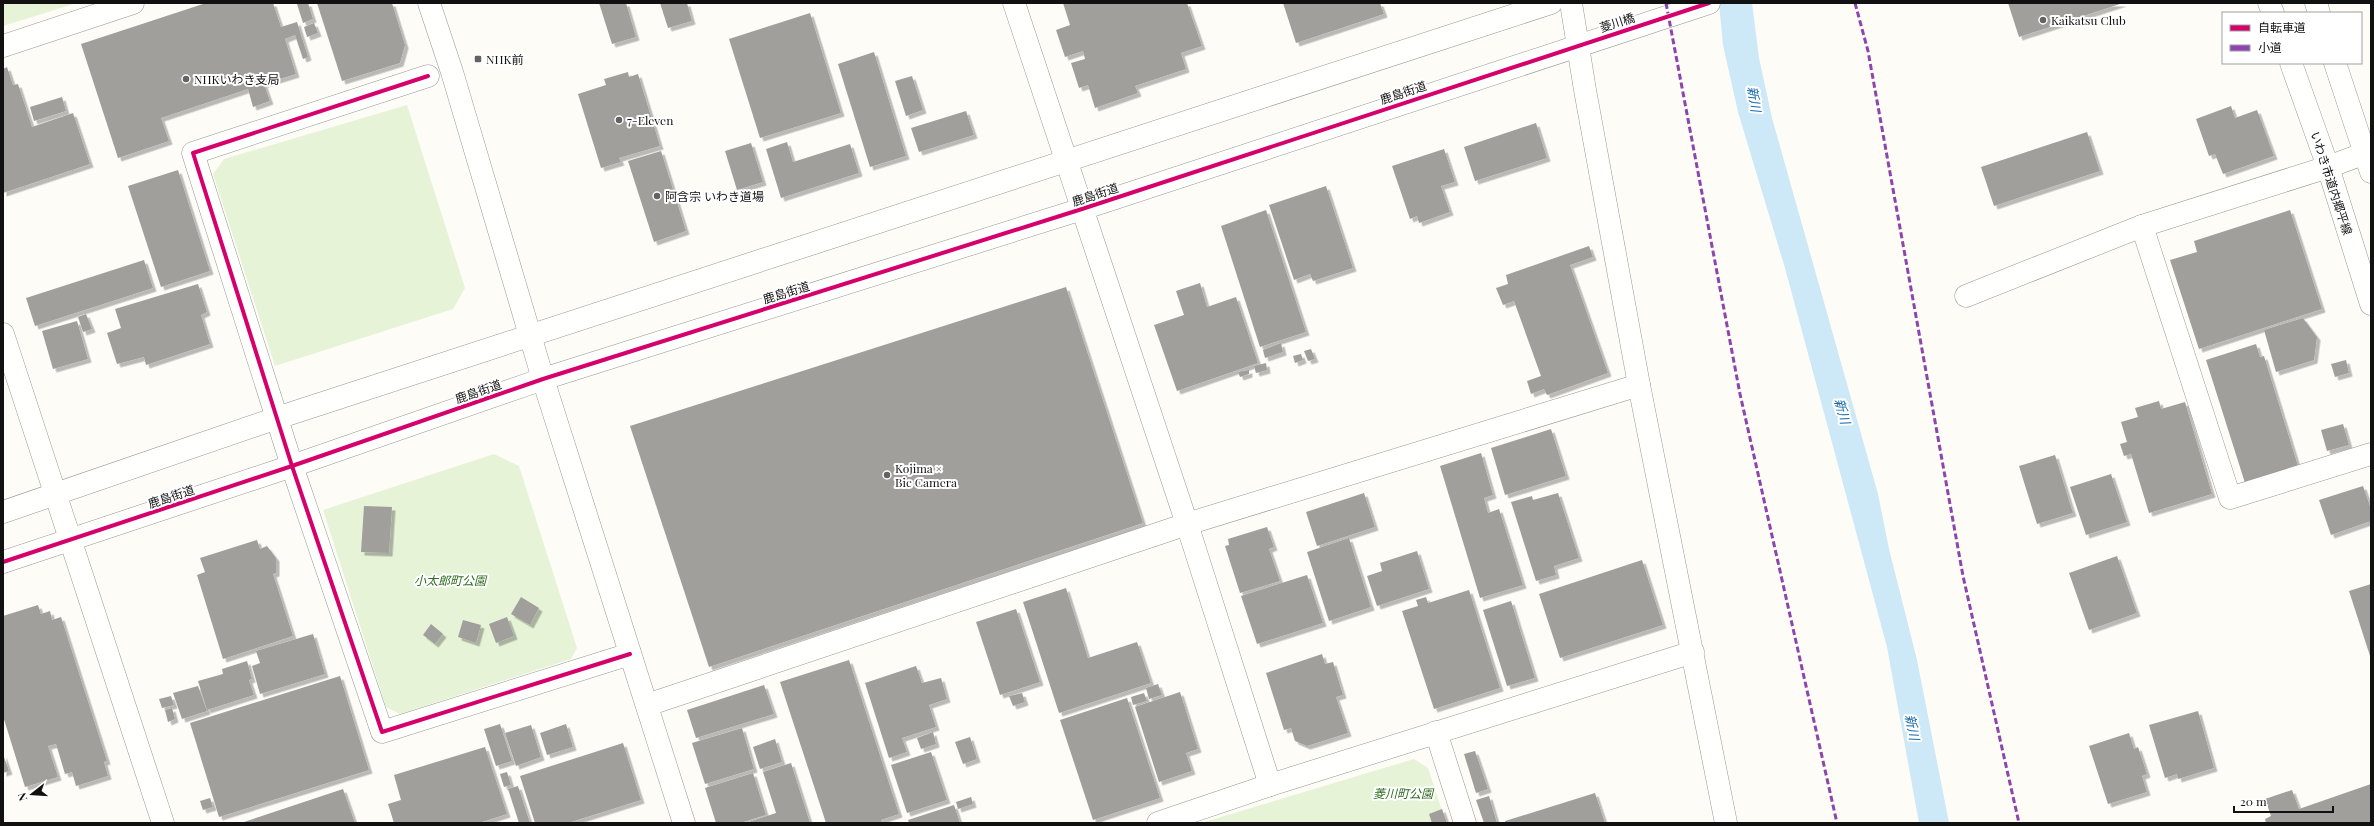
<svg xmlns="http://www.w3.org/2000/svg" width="2374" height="826" font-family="'Playfair Display','Noto Sans JP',serif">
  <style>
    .green { fill: #e7f3d7 }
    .water { fill: #cde8f7 }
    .building { fill: #a19f9c; filter: url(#shadow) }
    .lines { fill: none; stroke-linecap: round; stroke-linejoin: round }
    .minor-casing { stroke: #979795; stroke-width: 23 }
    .minor { stroke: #fffffe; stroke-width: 22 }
    .quiet { stroke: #8e44ad; stroke-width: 3; stroke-dasharray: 6 3; stroke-linecap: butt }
    .cycleway-casing { stroke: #fff; stroke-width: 6 }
    .cycleway { stroke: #d6006c; stroke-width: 4 }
    .poi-dot { fill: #646362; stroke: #fff; stroke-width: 1.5 }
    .labels { text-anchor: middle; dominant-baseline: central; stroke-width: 4; stroke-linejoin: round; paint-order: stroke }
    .poi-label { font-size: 12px; fill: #111; stroke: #fff; text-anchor: start }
    .street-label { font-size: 12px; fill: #111; stroke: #fff }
    .park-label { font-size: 12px; font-style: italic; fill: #2f6b1f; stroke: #fff }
    .water-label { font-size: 13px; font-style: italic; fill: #1768a6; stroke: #fff }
  </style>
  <defs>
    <filter id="shadow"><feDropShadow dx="3.5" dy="3.5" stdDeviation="0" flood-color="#0004"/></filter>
  </defs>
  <rect width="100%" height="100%" fill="#fdfcf7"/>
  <!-- green -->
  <g class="green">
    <path d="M3 3H77L3 26Z"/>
    <path d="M407 105 465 288 453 309 275 366 213 174 224 159Z"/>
    <path d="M494 454 519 466 577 648 571 659 400 714 386 707 323 510Z"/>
    <path d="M1414 759 1428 768 1446 823H1201Z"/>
  </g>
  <!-- water -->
  <path class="water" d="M1719 3H1752L1759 58 1772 118 1878 494 1889 549 1917 660 1949 823H1919L1887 647 1785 268 1738 112 1723 45Z"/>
  <!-- building -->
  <g class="building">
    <path d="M206 3H273L281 27 297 22 308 57 303 59 295 35 285 39 296 74 264 84 270 101 253 107 248 89 161 118 169 141 118 158 81 44Z"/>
    <path d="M308 3 313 19 303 23 297 4Z"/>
    <path d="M317 3H392L405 45 400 63 342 81Z"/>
    <path d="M599 3H626L636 37 612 44Z"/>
    <path d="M660 3H687L692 21 668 28Z"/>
    <path d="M1063 3H1187L1202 46 1181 53 1186 69 1135 86 1138 93 1095 108 1088 85 1079 88 1071 63 1085 59 1083 51 1065 57 1056 30 1070 25Z"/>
    <path d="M1283 3H1380L1384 14 1296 43Z"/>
    <path d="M2008 3H2123L2019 37Z"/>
    <path d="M810 13 841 113 760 138 729 39Z"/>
    <path d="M314 23 318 33 307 37 304 27Z"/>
    <path d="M874 52 906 156 870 167 838 64Z"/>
    <path d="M7 67 13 85 18 84 32 127 73 113 90 164 3 193V69Z"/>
    <path d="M628 72 629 77 638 74 660 146 619 158 621 162 601 168 578 94 606 85 604 79Z"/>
    <path d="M912 76 923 110 906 116 895 81Z"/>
    <path d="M62 97 66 111 34 121 30 107Z"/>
    <path d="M2231 106 2235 118 2257 110 2274 156 2223 174 2215 154 2209 156 2196 119Z"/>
    <path d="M966 111 974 135 919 152 911 128Z"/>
    <path d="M1536 123 1547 158 1475 181 1464 147Z"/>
    <path d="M2087 132 2100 171 1994 206 1981 167Z"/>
    <path d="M787 142 793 162 850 144 859 173 781 198 766 149Z"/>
    <path d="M751 143 763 182 737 190 725 151Z"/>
    <path d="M1444 149 1455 182 1441 186 1450 212 1419 223 1417 216 1410 219 1392 166Z"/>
    <path d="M661 151 686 231 654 242 628 161Z"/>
    <path d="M178 170 210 271 161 287 128 186Z"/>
    <path d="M1326 186 1353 268 1313 281 1310 274 1294 280 1269 205Z"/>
    <path d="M1266 210 1306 332 1260 347 1221 226Z"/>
    <path d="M2290 210 2322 309 2199 349 2170 260 2197 252 2194 241Z"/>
    <path d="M1589 246 1593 257 1570 265 1608 373 1547 395 1544 389 1531 394 1527 381 1541 376 1514 301 1503 305 1496 288 1508 284 1506 275Z"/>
    <path d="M144 260 153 288 35 326 26 298Z"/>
    <path d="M1200 283 1207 307 1236 297 1258 363 1177 391 1154 325 1184 315 1176 291Z"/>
    <path d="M198 284 207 312 201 315 210 344 146 365 144 357 117 364 107 333 121 328 115 309Z"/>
    <path d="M1066 287 1143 523 709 667 630 426Z"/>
    <path d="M86 314 92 329 83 332 78 317Z"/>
    <path d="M2303 318 2317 337 2314 360 2276 372 2264 330Z"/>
    <path d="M77 321 88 359 53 369 42 331Z"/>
    <path d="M1281 343 1283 352 1265 358 1263 350Z"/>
    <path d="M2256 344 2260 357 2264 356 2298 466 2245 483 2206 360Z"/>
    <path d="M1311 349 1315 359 1308 361 1304 351Z"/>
    <path d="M1301 354 1303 360 1295 363 1293 356Z"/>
    <path d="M2346 360 2349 373 2335 377 2331 364Z"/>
    <path d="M1266 363 1267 370 1256 373 1254 366Z"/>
    <path d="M1249 370V374L1240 377 1238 372Z"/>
    <path d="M2159 401 2161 409 2185 402 2212 494 2149 513 2131 454 2124 456 2120 444 2127 442 2121 422 2138 417 2135 408Z"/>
    <path d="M2343 424 2349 445 2327 451 2321 430Z"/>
    <path d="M1551 429 1566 476 1505 495 1491 448Z"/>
    <path d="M1481 453 1493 495 1484 498 1488 513 1499 509 1523 585 1480 598 1440 466Z"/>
    <path d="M2055 455 2073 513 2037 524 2019 466Z"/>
    <path d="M2111 474 2127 522 2086 535 2070 487Z"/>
    <path d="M2363 486 2371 509V521L2331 535 2319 500Z"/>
    <path d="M1364 493 1375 527 1317 546 1306 512Z"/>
    <path d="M1558 493 1579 558 1554 566 1556 575 1536 581 1511 502 1532 496 1533 500Z"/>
    <path d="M364 506 392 507 389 553 361 552Z"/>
    <path d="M1267 527 1274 547 1269 549 1280 581 1240 593 1225 546 1229 545 1228 539Z"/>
    <path d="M1349 538 1371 607 1329 621 1307 552Z"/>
    <path d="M257 540 260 549 267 546 276 558V573L273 574 293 636 223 659 197 575 205 572 200 558Z"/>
    <path d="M1417 551 1429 589 1377 606 1367 576 1382 571 1380 563Z"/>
    <path d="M2117 556 2137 613 2089 630 2069 573Z"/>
    <path d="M1642 560 1663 625 1560 658 1539 594Z"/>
    <path d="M1307 575 1323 623 1257 644 1241 596Z"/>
    <path d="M2371 584V659L2349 591Z"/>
    <path d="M1066 588 1088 658 1137 642 1151 683 1059 713 1023 602Z"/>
    <path d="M1469 590 1500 688 1434 709 1402 611 1418 606 1416 600 1426 597 1428 603Z"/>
    <path d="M521 597 539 608 530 625 511 614Z"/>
    <path d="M1511 601 1535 678 1507 686 1483 610Z"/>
    <path d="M38 605 41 614 50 611 52 620 61 617 107 761 104 762 108 776 76 786 72 772 65 774 56 744 48 746 58 777 25 787 3 716V616Z"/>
    <path d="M1016 609 1040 682 1000 695 976 622Z"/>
    <path d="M507 617 514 636 496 643 489 624Z"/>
    <path d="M463 620 481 625 476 643 458 637Z"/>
    <path d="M431 624 443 634 435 644 423 635Z"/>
    <path d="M313 634 325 674 260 694 252 666 260 663 256 651Z"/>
    <path d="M1322 654 1325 664 1333 662 1343 695 1336 697 1348 733 1307 746 1295 741 1291 728 1284 730 1266 673Z"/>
    <path d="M849 660 899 814 881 820 882 823H826L780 682Z"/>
    <path d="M247 661 252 679 249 680 254 695 207 710 198 681 223 674 222 669Z"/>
    <path d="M916 666 922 683 941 678 947 699 929 705 936 727 902 738 907 752 889 758 865 683Z"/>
    <path d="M340 676 369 770 219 817 190 723Z"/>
    <path d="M1158 684 1162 695 1149 699 1146 688Z"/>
    <path d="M764 685 774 714 696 738 687 710Z"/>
    <path d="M198 686 207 711 182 719 173 693Z"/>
    <path d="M1180 692 1198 749 1186 753 1192 771 1159 782 1135 707Z"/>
    <path d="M1022 693 1025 702 1013 706 1009 696Z"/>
    <path d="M1144 693 1147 701 1133 705 1131 697Z"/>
    <path d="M171 696 174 705 162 708 159 699Z"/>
    <path d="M1127 698 1160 798 1093 820 1060 720Z"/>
    <path d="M172 708 175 719 168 722 165 710Z"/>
    <path d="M2198 711 2214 768 2178 779 2177 774 2165 778 2149 725Z"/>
    <path d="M500 724 512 761 496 766 484 729Z"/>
    <path d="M566 724 573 747 547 755 540 733Z"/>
    <path d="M531 725 541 757 516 766 505 733Z"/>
    <path d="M742 728 754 769 705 784 692 743Z"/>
    <path d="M933 732 936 744 921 749 917 738Z"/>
    <path d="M2129 733 2134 749 2138 747 2147 774 2142 776 2147 792 2108 804 2089 746Z"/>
    <path d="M970 737 977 759 963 764 955 742Z"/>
    <path d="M775 739 782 762 760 769 753 747Z"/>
    <path d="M623 743 641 800 568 823H535L520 776Z"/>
    <path d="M485 747 507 814 479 823H394L388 804 401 800 394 775Z"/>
    <path d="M1475 751 1488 789 1476 793 1464 754Z"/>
    <path d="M931 752 947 800 907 813 891 765Z"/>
    <path d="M3 754 9 771 3 773Z"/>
    <path d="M791 763 810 823H746L776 813 763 772Z"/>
    <path d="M507 772 511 785 504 787 500 774Z"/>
    <path d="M753 773 766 815 740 823H716L705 788Z"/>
    <path d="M2371 784V823H2266L2265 819 2271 816 2265 799 2292 790 2299 809Z"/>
    <path d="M518 786 530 823H519L508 789Z"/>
    <path d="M343 789 355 823H241Z"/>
    <path d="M1595 793 1605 823H1505V821Z"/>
    <path d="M1489 796 1497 823H1484L1476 800Z"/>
    <path d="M971 797 973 804 958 809 956 802Z"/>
    <path d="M210 798 213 807 203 810 200 801Z"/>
    <path d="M954 805 960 823H909L908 820Z"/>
    <path d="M1442 809 1447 823H1432L1429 814Z"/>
  </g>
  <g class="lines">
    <defs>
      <g id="minor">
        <path d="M429 3 452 72 543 379 684 823"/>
        <path d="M1014 3 1187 524 1270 785"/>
        <path d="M1571 3 1585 90 1639 385 1726 823"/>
        <path d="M2269 3 2273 13"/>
        <path d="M2316 3 2319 13"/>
        <path d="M3 46 133 3"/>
        <path d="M2291 63 2328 167 2371 304"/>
        <path d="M2335 63 2371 172"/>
        <path d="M428 76 193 153 292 466 382 732 630 654"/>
        <path d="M2142 226 2230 498 2371 454"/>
        <path d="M1966 296 2142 226 2328 167 2371 151"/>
        <path d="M3 334 163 823"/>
        <path d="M3 512 277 418 1551 3"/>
        <path d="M3 562 292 466 543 379 1082 209 1709 3"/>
        <path d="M647 705 1187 524 1639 385"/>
        <path d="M1436 732 1465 823"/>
        <path d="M1158 823 1270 785 1693 652"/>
      </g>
    </defs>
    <!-- minor casing -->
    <use href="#minor" class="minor-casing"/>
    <!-- minor -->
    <use href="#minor" class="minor"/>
    <!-- quiet -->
    <g class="quiet">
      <path d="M1666 3 1740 394 1837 823"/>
      <path d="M1855 3 1868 51 1963 576 2019 823"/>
    </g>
    <defs>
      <g id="cycleway">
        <path d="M428 76 193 153 292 466 382 732 630 654"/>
        <path d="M3 562 292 466 543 379 1082 209 1709 3"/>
      </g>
    </defs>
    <!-- cycleway casing -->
    <use href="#cycleway" class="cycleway-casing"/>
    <!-- cycleway -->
    <use href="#cycleway" class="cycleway"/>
  </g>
  <!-- markers -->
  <g class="poi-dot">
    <circle cx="2043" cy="20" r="4"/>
    <rect x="474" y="55" width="8" height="8" rx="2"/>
    <circle cx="186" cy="79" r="4"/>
    <circle cx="619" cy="120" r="4"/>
    <circle cx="657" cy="196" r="4"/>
    <circle cx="887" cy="475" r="4"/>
  </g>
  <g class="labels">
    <!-- poi labels -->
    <g class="poi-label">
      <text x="2051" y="20">Kaikatsu Club</text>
      <text x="486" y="59">NHK前</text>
      <text x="194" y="79">NHKいわき支局</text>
      <text x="627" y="120">7-Eleven</text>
      <text x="665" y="196">阿含宗 いわき道場</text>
      <text x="895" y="468">Kojima ×<tspan x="895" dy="14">Bic Camera</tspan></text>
    </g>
    <!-- street labels -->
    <g class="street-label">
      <text transform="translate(1617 22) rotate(-18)">菱川橋</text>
      <text transform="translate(1403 92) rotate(-18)">鹿島街道</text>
      <text transform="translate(2332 183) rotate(72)">いわき市道内郷平線</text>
      <text transform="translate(1095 194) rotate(-18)">鹿島街道</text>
      <text transform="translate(786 292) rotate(-17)">鹿島街道</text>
      <text transform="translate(478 391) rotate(-19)">鹿島街道</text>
      <text transform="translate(171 496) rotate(-18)">鹿島街道</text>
    </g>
    <!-- park labels -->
    <g class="park-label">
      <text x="450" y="580">小太郎町公園</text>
      <text x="1403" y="793">菱川町公園</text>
    </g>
    <!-- water labels -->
    <g class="water-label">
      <text transform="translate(1755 99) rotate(81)">新川</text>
      <text transform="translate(1843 411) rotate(74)">新川</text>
      <text transform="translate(1913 727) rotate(78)">新川</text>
    </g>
  </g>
  <!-- border -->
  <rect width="2374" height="826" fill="none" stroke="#111111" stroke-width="8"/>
  <!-- legend -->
  <rect x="2222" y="12" width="140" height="52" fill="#ffffff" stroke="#a0a0a0"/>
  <rect x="2230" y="25" width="20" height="6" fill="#d6006c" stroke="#a0a0a0"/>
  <text x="2258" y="32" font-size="12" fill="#111111">自転車道</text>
  <rect x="2230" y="45" width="20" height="6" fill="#8e44ad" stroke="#a0a0a0"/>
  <text x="2258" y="52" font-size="12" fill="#111111">小道</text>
  <!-- north arrow -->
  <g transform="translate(32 794) rotate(253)" stroke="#ffffff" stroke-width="3" paint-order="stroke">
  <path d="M0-3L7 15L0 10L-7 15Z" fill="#111111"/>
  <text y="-6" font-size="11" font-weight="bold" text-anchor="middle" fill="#111111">N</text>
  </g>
  <!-- scale -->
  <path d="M2234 806v6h99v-6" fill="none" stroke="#111111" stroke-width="2"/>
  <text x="2240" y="806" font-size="12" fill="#111111" stroke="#ffffff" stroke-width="3" paint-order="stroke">20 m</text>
</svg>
